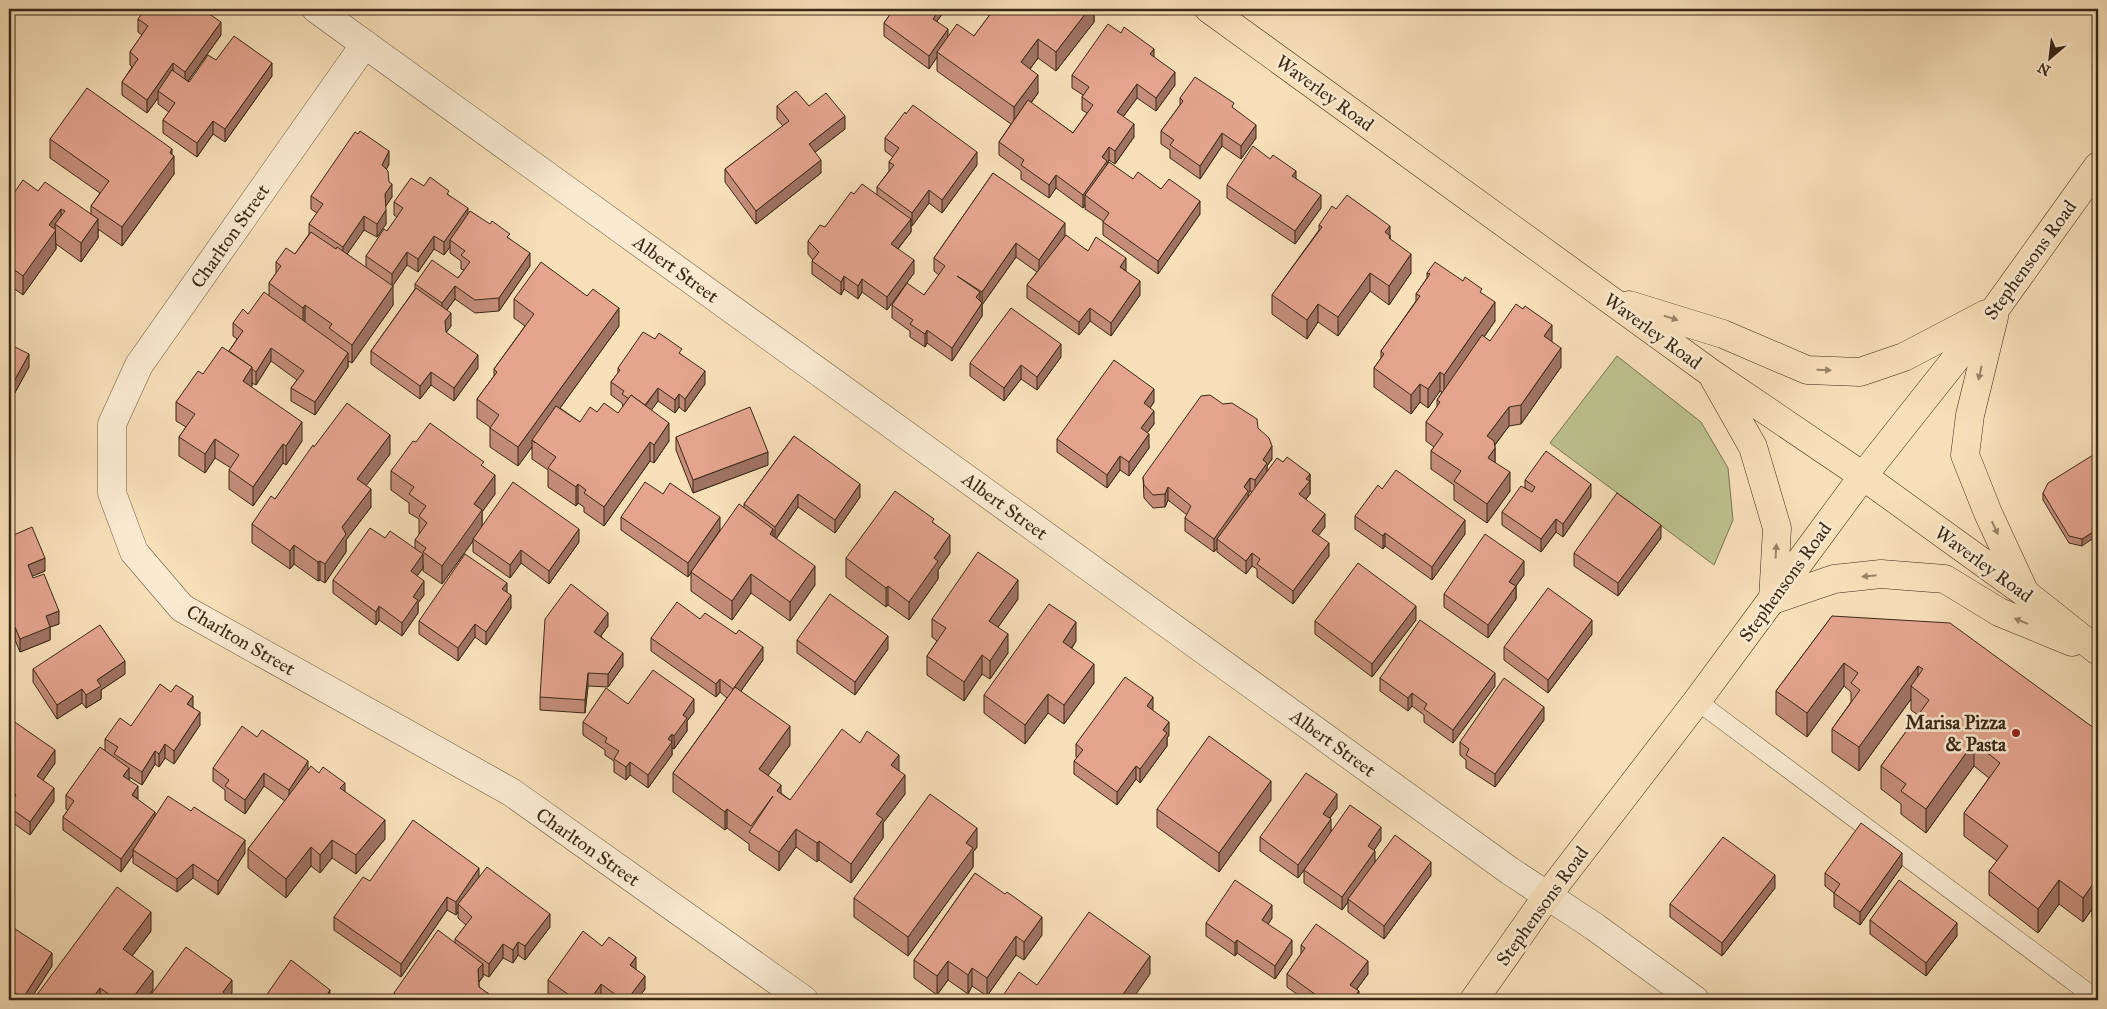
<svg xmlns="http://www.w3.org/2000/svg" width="2107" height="1009" font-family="'IM FELL Great Primer',serif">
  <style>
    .green { fill: #bdc18e; stroke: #7c7452 }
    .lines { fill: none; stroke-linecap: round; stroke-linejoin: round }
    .service-casing { stroke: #69563e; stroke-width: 19 }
    .minor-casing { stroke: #69563e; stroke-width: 29 }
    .primary-casing { stroke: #3a2815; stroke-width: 29 }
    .service { stroke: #faead1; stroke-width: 18 }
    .minor { stroke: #faead1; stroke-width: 28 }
    .primary { stroke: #f7dfb8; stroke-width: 28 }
    .wall { fill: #c48d7a; stroke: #3a2815; fill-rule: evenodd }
    .shaded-wall { fill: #a07363; stroke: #3a2815 }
    .building { fill: #e4a48e; stroke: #3a2815 }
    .oneway { fill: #988466 }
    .poi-dot { fill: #8f2418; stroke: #faead1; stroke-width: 2 }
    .labels { text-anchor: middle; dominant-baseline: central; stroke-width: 5; stroke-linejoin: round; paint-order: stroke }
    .street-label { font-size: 19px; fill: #3a2815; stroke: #faead1 }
    .poi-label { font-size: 19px; font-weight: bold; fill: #3a2815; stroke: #faead1; text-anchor: end }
  </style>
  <rect width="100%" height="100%" fill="#f7dfb8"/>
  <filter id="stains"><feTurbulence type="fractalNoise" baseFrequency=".004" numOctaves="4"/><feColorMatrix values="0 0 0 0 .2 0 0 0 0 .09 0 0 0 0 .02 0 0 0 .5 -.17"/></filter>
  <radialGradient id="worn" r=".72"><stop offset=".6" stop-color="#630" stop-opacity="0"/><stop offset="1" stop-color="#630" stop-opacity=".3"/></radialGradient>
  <!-- green -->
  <path class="green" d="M1617 356 1701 422 1728 468 1733 520 1714 565 1550 443Z"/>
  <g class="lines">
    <defs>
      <path id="service" d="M1697 701 2098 1000"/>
      <g id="minor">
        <path d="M316 9 1510 871 1595 927 1695 1000"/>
        <path d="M365 44 139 365 112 424V493L134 552 182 608 511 792 804 1000"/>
      </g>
      <g id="primary">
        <path d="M1209 9 1711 373 1863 476 2025 593 2098 651"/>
        <path d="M1629 305 1723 334 1807 370 1860 372 1904 357 1986 314"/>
        <path d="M1994 317 1970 415 1965 455 1988 513 2024 591"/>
        <path d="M1714 378 1753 447 1777 528 1773 600"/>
        <path d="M1773 600 1834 579 1881 574 1945 579 1999 612 2072 642"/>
        <path d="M1474 1000 1547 896 1697 701 1863 476 1996 308 2098 166"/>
      </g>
    </defs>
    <!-- service casing -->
    <use href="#service" class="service-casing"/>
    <!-- minor casing -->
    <use href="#minor" class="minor-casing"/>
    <!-- primary casing -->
    <use href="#primary" class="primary-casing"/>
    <!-- service -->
    <use href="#service" class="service"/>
    <!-- minor -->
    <use href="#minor" class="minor"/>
    <!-- primary -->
    <use href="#primary" class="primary"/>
  </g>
  <!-- wall -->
  <g class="wall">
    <path d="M894 9H946L937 21V22L948 37 974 36 989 16 981 9H1094V22L1056 71 1038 58 1030 69 1038 93 1031 103 1073 133 1087 113 1082 110V97L1083 95 1072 88V75L1154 57 1175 85 1156 111 1137 98 1123 117 1134 137 1115 164 1109 160 1107 164 1133 179 1161 189 1200 214 1158 274 1103 235V221L1085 209V205L1083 208 1056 188 1049 198 1021 179V171L999 155V142L1011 124 937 71V57L929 69 884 36V23Z"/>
    <path d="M138 19 221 35 188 81 189 82 216 60 272 76 225 142 213 134 197 157 163 133V120L169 112 158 104V98L147 113 122 95V82L132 67 130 65V52L142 35 138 32Z"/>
    <path d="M1180 98 1234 109 1256 138 1241 159 1222 146 1200 179 1170 158V150L1161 144V131L1180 105Z"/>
    <path d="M777 106H809L845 129 815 152 821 173 756 224 725 182V169L783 126 777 119Z"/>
    <path d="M906 114 977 165 942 213 929 203 912 226 911 225V232L898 249 914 273 887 310 862 292 858 299 844 289 841 295 812 274V261L813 260 808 254V241L825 227 854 194 877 195V187L889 171V162L893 157 885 151V138Z"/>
    <path d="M50 139 172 155 174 174 122 246 98 229V238L81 262 56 244V249L23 295 9 285V200L38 191 91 215V206L100 193 50 158Z"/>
    <path d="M389 164 386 169 392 197 385 207 386 224 377 237 364 230 347 254 366 268V256L387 231 397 217 394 215V202L424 186 449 195 468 214 510 239 530 266 499 311 475 313 455 299 447 310 451 326 446 332 478 368 454 401 431 385 420 399 371 364V351L415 289V284L458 278 464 270 461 269V261L450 253V247L444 255 434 249 418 272 407 265 392 286 393 305 352 363 348 361V367L315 415 291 401V388L297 380 271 361 256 385 252 383V386L251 387 302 441 286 465 283 463 253 506 229 489V470L231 468 215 458 205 473 179 456V437L186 427 176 421V402L203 374 229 351 237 339 233 336V323L248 314 269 295V283L276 273V262L295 254 309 234V224L317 213 311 209V196Z"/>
    <path d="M993 173 1065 236 1088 251 1126 272 1140 295 1111 336 1090 321 1079 335 1027 298V285L1037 272 1016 257 982 305V316L952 361 927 343 925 347 910 337V331L892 318V305L924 295 939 275 934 271V258Z"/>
    <path d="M1296 178 1321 208 1295 244 1227 198V185Z"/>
    <path d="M1336 209 1390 235V240L1411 273 1389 305 1370 291 1338 336 1318 322 1307 339 1272 314V295L1319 230V225Z"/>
    <path d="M1427 273 1463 281 1482 294 1495 321 1484 337 1490 341 1552 342 1561 367 1521 424 1509 426 1495 445V462L1510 491 1487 523 1454 500V485L1431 469V451L1434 447 1426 441V422L1437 407V400L1442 392 1440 391 1428 408 1420 402 1411 414 1374 387V368L1381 358V351L1416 301V294L1427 278Z"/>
    <path d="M514 299 619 326 560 408 580 422 597 412 618 413 623 408 622 403 611 395V382L618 373V368L655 339 682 355 705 384 685 412 679 407 675 413 658 401 651 410 669 441 654 463 650 461 604 526 584 512V507L578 503 576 506 548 487V470L532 459V447L518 466 490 447V427L477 418V399L494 376V369L525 326 514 318Z"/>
    <path d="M9 344 29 367 12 398 9 396Z"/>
    <path d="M1061 357 1037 390 1021 379 1004 401 970 376V363Z"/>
    <path d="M2098 357V385L2094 378V360Z"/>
    <path d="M1154 402 1150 408 1154 424 1147 433 1149 448 1129 476 1120 470 1107 488 1057 452V439Z"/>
    <path d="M1258 428 1272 459 1267 466V471L1283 462 1310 474V494L1306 499 1325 527 1318 535 1329 556 1293 604 1257 577V569L1252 566 1246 574 1217 552V548L1214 552 1185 531V518L1187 515 1168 500 1165 507 1153 508 1144 498 1143 477ZM1250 491 1252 492 1248 497V494Z"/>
    <path d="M794 436 860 497 835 533 798 507 776 539 815 585 790 621 751 593 732 620 691 591V572L744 508V504Z"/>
    <path d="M676 437 768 465 693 493 676 450Z"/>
    <path d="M416 442 484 467 495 494 482 512V526L579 542 549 584 521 563 510 578 473 552V541L442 584 423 571V565V568L417 576 424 595 418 603V613L402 636 379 620 376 625 333 593V580L385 538 415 549V540L419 535V519L409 513V503L391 490V471Z"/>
    <path d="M314 447 390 454 366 485 371 507 346 540V552L325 583 320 580 318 581 294 564 290 569 252 543V524L275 499Z"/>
    <path d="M2098 452 2082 546 2069 543 2043 500V493Z"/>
    <path d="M1525 480 1591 497 1563 537 1556 532 1541 552 1502 525V512L1525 488Z"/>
    <path d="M1382 489 1465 534 1432 580 1385 546 1383 549 1355 529V516Z"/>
    <path d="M663 494 720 530 688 577 621 530V517Z"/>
    <path d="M934 523 950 553 938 570V579L909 620 888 605 886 607 846 577V558Z"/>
    <path d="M9 537 45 571 32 576 59 624 50 627V640L20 652 15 640 9 643Z"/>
    <path d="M1661 538 1618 596 1574 566V553Z"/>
    <path d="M1524 575 1516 586V599L1488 638 1444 607V594Z"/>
    <path d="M507 592 511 608 486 645 475 637 458 661 419 634V621Z"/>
    <path d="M1018 599 998 627 1008 653 990 679 982 674 964 701 927 675V656L937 641 932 637V619Z"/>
    <path d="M1832 616 2098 731V921L2092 917V909L2083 922 2059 904 2038 933 1989 895V871L1997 861 1964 836V813L1989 778 1974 766 1926 833 1901 814V804L1881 789V766L1918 715 1911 710V699L1859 771 1832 752V729L1851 702V692L1844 686 1807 737 1776 714V691Z"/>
    <path d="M700 619 736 634 763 660 741 691 790 745 768 775 781 793 790 800 899 770 905 794 883 823V838L851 883 819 860 817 862 796 847 779 871 749 850V844L727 828 725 830 673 792V773L727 698 720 692 716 697 651 651V638Z"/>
    <path d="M1416 620 1372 677 1315 634V621Z"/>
    <path d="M608 626 601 636 623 666 608 687 588 686 585 713 540 710V697Z"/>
    <path d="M1592 634 1548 693 1504 660V647Z"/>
    <path d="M797 640 888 649 855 695 797 653Z"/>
    <path d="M1076 641 1072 648 1094 683 1064 724 1048 713 1025 744 984 713V695Z"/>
    <path d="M33 669 125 674 101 690V699L86 708 82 703 57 719 33 682Z"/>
    <path d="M1380 678 1495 686 1453 743 1424 722V715L1412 706 1408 711 1380 691Z"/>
    <path d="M628 704 694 712 687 721V731L674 749 672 748V755L648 788 630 775 626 780 614 772V761L605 755V750L583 735V722Z"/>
    <path d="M193 707 200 725 174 764 165 758 159 767 155 764 142 785 129 777V780L137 799 155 817 245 853 218 895 193 878 177 892 133 863V855L121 872 63 830V817L68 810 66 809V795L105 751V739L131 726Z"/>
    <path d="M1153 711 1169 735 1167 738V746L1140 783 1136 779 1117 805 1074 774V761L1077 758 1076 757V744Z"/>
    <path d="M9 718 55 763 43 780 54 801 30 835 9 820V806L10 804 9 803Z"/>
    <path d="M1544 720 1495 787 1466 768V760L1460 755V742Z"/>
    <path d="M213 768 308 770 345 792 385 839 356 874 332 858 320 873 311 866 286 898 248 868V849L285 801 264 786 245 814 225 800V790L213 781Z"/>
    <path d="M1271 800 1219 872 1157 827V809Z"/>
    <path d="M1337 808 1330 818 1331 832 1381 840 1374 850 1375 862 1431 875 1384 939 1348 912V902L1342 910 1304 883V870L1298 878 1260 851V837Z"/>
    <path d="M977 847 973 852V867L908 956 854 917V898Z"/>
    <path d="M1902 866 1860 925 1834 907V893L1825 886V873Z"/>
    <path d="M975 873 1042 935 1024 960 1016 955 987 996 972 986 968 994 948 980 937 995 914 978V960Z"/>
    <path d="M479 878 550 927 525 960 518 955 513 963 503 958 489 977 483 974V977L479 982V987L497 1000H394V993L455 943V939L466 925 458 918V912L456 915 447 910 401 977 334 930V917L370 881Z"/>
    <path d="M1775 888 1722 956 1670 917V904Z"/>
    <path d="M1272 918 1268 924 1292 954 1275 979 1237 953 1235 956 1206 936V923Z"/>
    <path d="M1870 920 1957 936 1926 976 1870 934Z"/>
    <path d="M9 925 52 966 30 1000H9Z"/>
    <path d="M151 931 132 956 153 990 145 1000H33Z"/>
    <path d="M1301 945 1368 974 1357 989 1359 1000H1305L1287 987V974L1301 954Z"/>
    <path d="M636 969 645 989 637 1000H605L601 997 599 1000H558L548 993V980Z"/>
    <path d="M232 993 228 998 229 1000H150V996Z"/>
  </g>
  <!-- shaded-wall -->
  <g class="shaded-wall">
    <path d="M936 9H946L937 21V26L933 19 935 11Z"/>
    <path d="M1089 9H1094V22L1056 71V52Z"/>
    <path d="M221 22V35L185 85V72Z"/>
    <path d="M948 29V42L937 52V57L929 69V56Z"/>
    <path d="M1038 39V58L1021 81V62Z"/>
    <path d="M1154 49V62L1150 54Z"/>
    <path d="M173 63V76L158 91V98L147 113V100Z"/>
    <path d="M272 63V76L225 142V129Z"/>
    <path d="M1175 72V85L1156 111V98Z"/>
    <path d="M1038 75V93L1014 125V107Z"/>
    <path d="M1137 84V98L1117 125V112Z"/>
    <path d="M845 116V129L809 157V144Z"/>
    <path d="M213 121V134L197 157V143Z"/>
    <path d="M1134 124V137L1115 164V151Z"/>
    <path d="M1256 125V138L1241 159V146Z"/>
    <path d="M1222 133V146L1200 179V166Z"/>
    <path d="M1109 147V160L1107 164V174L1085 195V205L1083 208V195L1102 157Z"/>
    <path d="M172 149V157L174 156V174L122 246V227Z"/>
    <path d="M389 151V164L382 178V165Z"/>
    <path d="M977 152V165L942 213V200Z"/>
    <path d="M821 160V173L756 224V211Z"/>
    <path d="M1296 171V184L1292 176Z"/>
    <path d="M1056 175V188L1049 198V185Z"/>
    <path d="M392 184V197L385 207V194Z"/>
    <path d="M929 190V203L912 226V213Z"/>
    <path d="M1321 195V208L1295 244V231Z"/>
    <path d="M1200 201V214L1158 274V261Z"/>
    <path d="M468 208V221L450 240V247L444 255V242Z"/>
    <path d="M61 209V228L55 224 56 249 23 295V276L49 225Z"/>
    <path d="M386 210V224L377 237V224Z"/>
    <path d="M364 216V230L343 260V247Z"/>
    <path d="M98 219V238L81 262V243Z"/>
    <path d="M911 219V232L891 257V244Z"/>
    <path d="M1065 223V236L1039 273V260Z"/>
    <path d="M1390 226V237V236V255L1385 232Z"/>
    <path d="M434 236V249L418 272V259Z"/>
    <path d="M1016 243V257L982 305V316L952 361V348L982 303V292Z"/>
    <path d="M407 252V265L392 287V274Z"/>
    <path d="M530 253V266L499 311V298Z"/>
    <path d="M1411 254V273L1389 305V286Z"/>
    <path d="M1126 258V271L1120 267Z"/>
    <path d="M914 260V273L887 310V297Z"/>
    <path d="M1370 273V291L1338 336V317Z"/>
    <path d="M844 276V289L841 295V282Z"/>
    <path d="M862 279V292L858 299V286Z"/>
    <path d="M1140 281V295L1111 336V323Z"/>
    <path d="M393 286V305L352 363V345Z"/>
    <path d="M455 286V299L442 316V303Z"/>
    <path d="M980 292V305L976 297Z"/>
    <path d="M1495 302V321L1444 394V375Z"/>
    <path d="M1318 304V322L1307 339V320Z"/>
    <path d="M305 305V324L303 327V308Z"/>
    <path d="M619 308V326L535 443 532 440V447L518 466V447Z"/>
    <path d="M1090 308V321L1079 335V322Z"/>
    <path d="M451 313V326L445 334V321Z"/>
    <path d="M1552 325V344L1544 336Z"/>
    <path d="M927 330V343L925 347V334Z"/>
    <path d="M1061 344V357L1037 390V377Z"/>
    <path d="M271 348V361L256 385V372Z"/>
    <path d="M1561 348V367L1521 424V405Z"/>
    <path d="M348 353V367L315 415V402Z"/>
    <path d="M29 354V367L12 398V385Z"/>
    <path d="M478 355V368L454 401V388Z"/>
    <path d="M1021 365V379L1004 401V388Z"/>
    <path d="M252 367V386L243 400V381Z"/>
    <path d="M705 371V384L685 412V399Z"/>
    <path d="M431 372V385L420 399V386Z"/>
    <path d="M1440 372V391L1428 408V389Z"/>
    <path d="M1420 384V402L1411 414V395Z"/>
    <path d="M658 388V401L643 422V409Z"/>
    <path d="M1154 389V402L1144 416V403Z"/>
    <path d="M679 394V407L675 413V400Z"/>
    <path d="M1509 407V426L1487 455V436Z"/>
    <path d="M1154 411V424L1141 441V428Z"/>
    <path d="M302 422V441L286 465V446Z"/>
    <path d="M669 423V441L654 463V445Z"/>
    <path d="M1149 434V448L1129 476V462Z"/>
    <path d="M390 435V454L357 498V479Z"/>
    <path d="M215 439V458L205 473V454Z"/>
    <path d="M650 442V461L604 526V507Z"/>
    <path d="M283 444V463L253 506V487Z"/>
    <path d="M1272 446V459L1267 466V476L1255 493V480L1263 460Z"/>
    <path d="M1495 448V467L1488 458Z"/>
    <path d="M768 452V465L693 493V480Z"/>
    <path d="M1120 456V470L1107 488V475Z"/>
    <path d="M1510 472V491L1487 523V504Z"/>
    <path d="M1310 474V494L1299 507V494L1306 479Z"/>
    <path d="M495 475V494L482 512V529L473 539V541L442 584V566L474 504Z"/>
    <path d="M1250 478V491L1248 494V504L1217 539V548L1214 552V539L1244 487Z"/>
    <path d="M578 484V503L576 506V487Z"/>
    <path d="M860 484V497L835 533V520Z"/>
    <path d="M1591 484V497L1563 537V524Z"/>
    <path d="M1168 487V500L1165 507V494Z"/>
    <path d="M371 489V507L346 540V552L325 583V564L342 527Z"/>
    <path d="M798 494V507L775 540V527Z"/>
    <path d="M1325 514V527L1312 544V531Z"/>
    <path d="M720 517V530L688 577V563Z"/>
    <path d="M1556 519V532L1541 552V539Z"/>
    <path d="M1465 520V534L1432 580V567Z"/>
    <path d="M1661 525V538L1618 596V583Z"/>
    <path d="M579 529V542L549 584V571Z"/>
    <path d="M773 529V548L770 534Z"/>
    <path d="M2098 529V535L2082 546V539Z"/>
    <path d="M1385 533V546L1383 549V536Z"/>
    <path d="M950 535V553L938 570V579L909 620V602L934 558Z"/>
    <path d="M1329 543V556L1293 604V591Z"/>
    <path d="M294 545V564L290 569V551Z"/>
    <path d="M521 550V563L510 578V565Z"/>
    <path d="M1252 553V566L1246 574V561Z"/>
    <path d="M423 554V568L411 584V571Z"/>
    <path d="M45 558V571L28 578V565Z"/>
    <path d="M320 561V580L318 581V562Z"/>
    <path d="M1524 561V575L1509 595V582Z"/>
    <path d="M815 566V585L790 621V602Z"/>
    <path d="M751 574V593L732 620V601Z"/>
    <path d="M1018 580V599L989 640V621Z"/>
    <path d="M424 581V595L418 603V613L402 636V623L413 597Z"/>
    <path d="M507 583V596L502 589Z"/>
    <path d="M888 586V605L886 607V588Z"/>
    <path d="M1516 586V599L1488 638V625Z"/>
    <path d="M511 595V608L486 645V632Z"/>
    <path d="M379 606V620L376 625V612Z"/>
    <path d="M1416 606V620L1372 677V664Z"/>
    <path d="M59 611V624L50 627V640L20 652V639L46 616Z"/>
    <path d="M608 613V626L594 645V632Z"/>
    <path d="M1592 620V634L1548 693V680Z"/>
    <path d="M1076 622V641L1063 660V642Z"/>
    <path d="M475 624V637L458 661V648Z"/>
    <path d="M15 627V640L9 643V630Z"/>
    <path d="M1008 634V653L990 679V661Z"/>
    <path d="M888 636V649L855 695V682Z"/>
    <path d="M763 647V660L733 702V689Z"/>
    <path d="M623 653V666L608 687V674Z"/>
    <path d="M982 655V674L964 701V682Z"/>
    <path d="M125 661V674L101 690V699L86 708V695L97 680Z"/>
    <path d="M1844 663V686L1807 737V713Z"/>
    <path d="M1094 664V683L1064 724V705Z"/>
    <path d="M1918 666V689L1911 686V699L1859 771V747Z"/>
    <path d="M588 673V686L585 713V700Z"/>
    <path d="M1495 673V686L1453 743V730Z"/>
    <path d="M720 679V692L716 697V684Z"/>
    <path d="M82 689V703L57 719V705Z"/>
    <path d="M1412 693V706L1408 711V698Z"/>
    <path d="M1048 694V713L1025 744V725Z"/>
    <path d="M193 696V709L187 704Z"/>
    <path d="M1153 697V710L1147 719V706Z"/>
    <path d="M694 699V712L687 721V731L674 749V736L683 715Z"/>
    <path d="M1544 707V720L1495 787V774Z"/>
    <path d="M200 712V725L174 764V751Z"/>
    <path d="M1169 722V735L1167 738V746L1140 783V769L1163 730Z"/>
    <path d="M790 726V745L759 788V769Z"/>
    <path d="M672 734V755L648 788V775L668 739Z"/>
    <path d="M1974 742V766L1926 833V809Z"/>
    <path d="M165 744V758L159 767V754Z"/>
    <path d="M55 750V763L37 789V776Z"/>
    <path d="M155 751V764L142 785V772Z"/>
    <path d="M899 755V774L891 765Z"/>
    <path d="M308 761V775L289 803V790Z"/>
    <path d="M630 762V775L626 780V767Z"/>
    <path d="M1136 766V779L1117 805V792Z"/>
    <path d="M129 768V781L123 776Z"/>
    <path d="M264 773V786L245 814V800Z"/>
    <path d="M905 775V794L883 823V838L851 883V864L876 814Z"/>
    <path d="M1271 781V800L1219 872V853Z"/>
    <path d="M345 783V802L340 788Z"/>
    <path d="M781 785V804L777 791Z"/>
    <path d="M138 786V799L132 795Z"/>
    <path d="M54 788V801L30 835V822Z"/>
    <path d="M1337 794V808L1323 827V814Z"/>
    <path d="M727 809V828L725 830V812Z"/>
    <path d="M155 812V825L133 850V855L121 872V859Z"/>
    <path d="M1331 819V833L1298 878V865Z"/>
    <path d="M385 820V839L356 874V855Z"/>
    <path d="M1381 827V840L1368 859V846Z"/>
    <path d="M977 828V847L973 852V867L908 956V937L966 843Z"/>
    <path d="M796 829V847L779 871V852Z"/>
    <path d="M245 840V853L218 895V881Z"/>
    <path d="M332 840V858L320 873V855Z"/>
    <path d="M819 841V860L817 862V843Z"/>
    <path d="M311 847V866L286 898V879Z"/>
    <path d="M1375 851V864L1348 899V902L1342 910V897Z"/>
    <path d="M1902 853V866L1860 925V912Z"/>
    <path d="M1431 862V875L1384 939V926Z"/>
    <path d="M193 864V878L177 892V879Z"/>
    <path d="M479 868V881L458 904V912L456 915V902Z"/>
    <path d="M1775 875V888L1722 956V943Z"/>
    <path d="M2098 877V897L2092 893V909L2083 922V898Z"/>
    <path d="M2059 880V904L2038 933V909Z"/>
    <path d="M447 897V910L401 977V964Z"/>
    <path d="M1272 905V918L1262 934V920Z"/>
    <path d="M151 912V931L123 968V949Z"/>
    <path d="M550 914V927L525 960V946Z"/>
    <path d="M1042 917V935L1024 960V942Z"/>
    <path d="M1957 923V936L1926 976V963Z"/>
    <path d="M1016 936V955L987 996V978Z"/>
    <path d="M1237 940V953L1235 956V943Z"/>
    <path d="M1292 940V954L1275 979V966Z"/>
    <path d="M518 942V955L513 963V950Z"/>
    <path d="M503 944V958L489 977V964Z"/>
    <path d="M52 953V966L30 1000H23V998Z"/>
    <path d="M1150 956V974L1132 1000H1119Z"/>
    <path d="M636 957V970L630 965Z"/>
    <path d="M948 961V980L937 995V976Z"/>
    <path d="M1368 961V974L1350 998V985Z"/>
    <path d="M483 964V977L478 982V969Z"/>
    <path d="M972 968V986L968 994V975Z"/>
    <path d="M153 971V990L145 1000H131Z"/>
    <path d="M645 976V989L637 1000H627Z"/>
    <path d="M232 980V993L227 1000 223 992Z"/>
    <path d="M601 984V997L599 1000H590Z"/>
    <path d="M100 988V1000H91Z"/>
    <path d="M330 990V1000H324Z"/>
    <path d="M1359 991V1000H1352Z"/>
  </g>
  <!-- building -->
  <g class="building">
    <path d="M145 9H202L221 22 185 72 173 63 147 100 122 82 138 59 130 52 148 26 138 19Z"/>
    <path d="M894 9H936L935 11 937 13 933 19 948 29 929 56 884 23Z"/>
    <path d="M994 9H1089L1056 52 1038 39 1021 62 1038 75 1014 107 937 52 957 24 974 36Z"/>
    <path d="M1108 24 1121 33 1124 27 1154 49 1150 54 1175 72 1156 98 1137 84 1117 112 1134 124 1115 151 1109 147 1102 157 1107 161 1083 195 1056 175 1049 185 1021 165 1024 160 999 142 1028 100 1073 133 1093 105 1082 97 1089 87 1072 75Z"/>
    <path d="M234 36 272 63 225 129 213 121 197 143 163 120 175 103 158 91 172 70 189 82 208 55 216 60Z"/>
    <path d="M1195 77 1234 103 1232 107 1256 125 1241 146 1222 133 1200 166 1170 145 1174 140 1161 131 1183 101 1180 98Z"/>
    <path d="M87 88 172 149 170 153 174 156 122 227 91 206 109 181 50 139Z"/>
    <path d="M796 91 809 106 826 93 845 116 809 144 821 160 756 211 725 169 789 121 777 106Z"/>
    <path d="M913 105 977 152 942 200 929 190 912 213 877 187 894 165 889 162 899 148 885 138 905 112 906 114Z"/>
    <path d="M360 131 389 151 382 165 388 171 389 182 392 184 385 194 386 210 377 224 364 216 343 247 309 224 323 204 311 196 355 132 358 134Z"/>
    <path d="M1253 146 1270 159 1273 155 1296 171 1292 176 1321 195 1295 231 1227 185Z"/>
    <path d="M1109 162 1133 179 1138 172 1161 189 1169 179 1200 201 1158 261 1103 222 1109 213 1085 195Z"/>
    <path d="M993 173 1065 223 1039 260 1016 243 982 292 957 276 980 292 976 297 982 303 952 348 927 330 925 334 910 324 913 320 892 305 907 283 924 295 945 266 934 258Z"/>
    <path d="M430 177 449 191 447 194 468 208 444 242 434 236 418 259 407 252 392 274 366 256 384 229 387 231 403 208 394 202 411 178 424 186Z"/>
    <path d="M23 180 38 191 45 182 98 219 81 243 55 224 65 211 61 209 49 225 56 230 23 276 9 266V200Z"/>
    <path d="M862 184 911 219 891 244 914 260 887 297 862 279 858 286 844 276 841 282 812 261 819 252 808 241 820 225 825 227 851 192 854 194Z"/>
    <path d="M1347 195 1390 226 1385 232 1390 236 1389 238 1411 254 1389 286 1370 273 1338 317 1318 304 1307 320 1272 295 1322 227 1319 225 1332 206 1336 209Z"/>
    <path d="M470 211 490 224 492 221 510 234 507 237 530 253 499 298 475 300 455 286 442 303 415 284 432 260 458 278 470 262 461 255 465 251 450 240Z"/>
    <path d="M311 232 336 249 337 247 393 286 352 345 329 328 332 324 305 305 303 308 269 283 281 266 276 262 286 248 295 254Z"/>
    <path d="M1066 235 1088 251 1096 237 1126 258 1120 267 1140 281 1111 323 1090 308 1079 322 1027 285Z"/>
    <path d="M541 262 587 296 593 289 619 308 518 447 490 428 499 415 477 399 497 372 494 369 534 314 514 299Z"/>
    <path d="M1435 262 1463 281 1465 277 1482 289 1480 292 1495 302 1444 375 1440 372 1428 389 1420 384 1411 395 1374 368 1384 354 1381 351 1420 296 1416 294 1430 274 1427 273Z"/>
    <path d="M416 288 451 313 445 321 446 332 478 355 454 388 431 372 420 386 371 351Z"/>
    <path d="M264 292 348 353 315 402 291 388 304 371 271 348 256 372 252 369V367L229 351 243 331 233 323 243 309 248 314Z"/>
    <path d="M1516 304 1523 309 1525 306 1552 325 1544 336 1561 348 1521 405 1509 407 1487 436 1494 441 1495 448 1488 458 1510 472 1487 504 1454 481 1461 471 1431 451 1443 434 1426 422 1440 402 1437 400 1482 335 1490 341Z"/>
    <path d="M1011 308 1061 344 1037 377 1021 365 1004 388 970 363Z"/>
    <path d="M643 332 655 339 659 333 682 349 679 353 705 371 685 399 679 394 675 400 658 388 645 405 631 395 629 399 622 394 624 391 611 382 620 370 618 368Z"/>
    <path d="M9 344 29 354 12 385 9 383Z"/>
    <path d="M222 347 252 367 243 381 302 422 286 446 283 444 253 487 229 470 239 455 215 439 205 454 179 437 195 414 176 402 198 371 203 374Z"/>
    <path d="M2098 357V366L2094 360Z"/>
    <path d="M1114 360 1154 389 1144 403 1154 411 1141 428 1149 434 1129 462 1120 456 1107 475 1057 439Z"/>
    <path d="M631 395 669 423 654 445 650 442 604 507 584 493 586 490 578 484 576 487 548 468 556 457 532 440 556 406 580 422 590 407 597 412 604 403 618 413Z"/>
    <path d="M1210 395 1223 404 1232 403 1257 419 1258 428 1269 438 1272 446 1263 460 1267 463 1255 480 1250 478 1244 487 1248 491 1214 539 1185 518 1191 506 1168 487 1165 494 1153 495 1144 485 1143 477 1201 396Z"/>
    <path d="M347 403 390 435 357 479 371 489 342 527 346 534 325 564 320 561 318 562 294 545 290 551 252 524 271 496 275 499 313 445 314 447Z"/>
    <path d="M750 407 768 452 693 480 676 437Z"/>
    <path d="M430 423 484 462 481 465 495 475 474 504 482 510 442 566 423 552 426 548 415 540 427 523 419 516 426 506 409 494 414 487 391 471 413 441 416 442Z"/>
    <path d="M794 436 860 484 835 520 798 494 775 527 744 504Z"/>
    <path d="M1546 451 1591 484 1563 524 1556 519 1541 539 1502 512 1521 486 1532 492 1535 487 1525 480Z"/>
    <path d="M2098 452V529L2082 539 2069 536 2043 493 2048 483Z"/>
    <path d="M1287 457 1310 474 1306 479 1310 481 1299 494 1325 514 1312 531 1329 543 1293 591 1257 564 1260 559 1252 553 1246 561 1217 539 1277 458 1283 462Z"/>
    <path d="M1396 470 1465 520 1432 567 1385 533 1383 536 1355 516 1378 485 1382 489Z"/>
    <path d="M513 482 579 529 549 571 521 550 510 565 473 539Z"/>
    <path d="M645 482 663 494 670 483 720 517 688 563 621 517Z"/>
    <path d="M895 491 934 519 932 522 950 535 934 558 938 561 909 602 888 586 886 588 846 558Z"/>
    <path d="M1617 493 1661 525 1618 583 1574 553Z"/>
    <path d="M739 504 773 529 770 534 815 566 790 602 751 574 732 601 691 572Z"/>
    <path d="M32 527 45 558 28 565 33 578 44 574 59 611 46 616 50 627 20 639 15 627 9 630V537Z"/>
    <path d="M370 528 385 538 390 531 423 554 411 571 424 581 413 597 418 600 402 623 379 606 376 612 333 580Z"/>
    <path d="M1485 534 1524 561 1509 582 1516 586 1488 625 1444 594Z"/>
    <path d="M978 552 1018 580 989 621 1008 634 990 661 982 655 964 682 927 656 946 628 932 619Z"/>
    <path d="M465 554 507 583 502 589 511 595 486 632 475 624 458 648 419 621Z"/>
    <path d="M1358 563 1416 606 1372 664 1315 621Z"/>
    <path d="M571 584 608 613 594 632 623 653 608 674 588 673 585 700 540 697 545 619Z"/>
    <path d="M1548 588 1592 620 1548 680 1504 647Z"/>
    <path d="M830 594 888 636 855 682 797 640Z"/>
    <path d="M677 602 700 619 705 613 736 634 739 630 763 647 733 689 720 679 716 684 651 638Z"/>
    <path d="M1049 604 1076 622 1063 642 1094 664 1064 705 1048 694 1025 725 984 695Z"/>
    <path d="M1832 616 1950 623 2098 731V877L2083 898 2059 880 2038 909 1989 871 2008 846 1964 813 2000 763 1974 742 1926 809 1901 791 1906 784 1881 766 1929 700 1911 686 1923 669 1918 666 1859 747 1832 729 1860 690 1851 683 1858 673 1844 663 1807 713 1776 691Z"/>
    <path d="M1420 620 1495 673 1453 730 1424 709 1427 704 1412 693 1408 698 1380 678Z"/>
    <path d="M100 625 125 661 97 680 101 686 86 695 82 689 57 705 33 669Z"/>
    <path d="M653 670 694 699 683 715 687 718 674 736 672 734 668 739 672 742 648 775 630 762 626 767 614 759 619 751 605 742 607 738 583 722 606 688 628 704Z"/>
    <path d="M1125 677 1153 697 1147 706 1169 722 1163 730 1167 733 1140 769 1136 766 1117 792 1074 761 1083 750 1076 744Z"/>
    <path d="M1504 678 1544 707 1495 774 1466 755 1469 749 1460 742Z"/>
    <path d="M160 684 171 692 176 685 193 696 187 704 200 712 174 751 165 744 159 754 155 751 142 772 114 754 118 747 105 739 120 718 131 726Z"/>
    <path d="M735 687 790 726 759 769 781 785 777 791 790 800 842 729 860 743 867 731 899 755 891 765 905 775 876 814 883 819 851 864 819 841 817 843 796 829 779 852 749 832 773 796 751 826 727 809 725 812 673 773Z"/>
    <path d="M9 718 55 750 37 776 54 788 30 822 9 807 16 795 9 790Z"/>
    <path d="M242 726 257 737 262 730 308 761 289 790 264 773 245 800 225 786 229 780 213 768Z"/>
    <path d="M1209 736 1271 781 1219 853 1157 809Z"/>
    <path d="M100 747 129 768 123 776 138 786 132 795 155 812 121 859 63 817 74 801 66 795Z"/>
    <path d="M311 766 319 773 323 767 345 783 340 788 385 820 356 855 332 840 320 855 311 847 286 879 248 849Z"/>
    <path d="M1306 773 1337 794 1323 814 1331 819 1298 865 1260 837Z"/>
    <path d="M930 794 977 828 966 843 973 848 908 937 854 898Z"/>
    <path d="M168 796 191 811 194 807 245 840 218 881 193 864 177 879 133 850Z"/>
    <path d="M1350 805 1381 827 1368 846 1375 851 1342 897 1304 870Z"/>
    <path d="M413 820 479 868 456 902 447 897 401 964 334 917 363 877 370 881Z"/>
    <path d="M1861 823 1902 853 1860 912 1834 893 1840 884 1825 873Z"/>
    <path d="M1395 835 1431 862 1384 926 1348 899Z"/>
    <path d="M1723 837 1775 875 1722 943 1670 904Z"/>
    <path d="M487 867 550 914 525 946 518 942 513 950 503 944 489 964 455 939 472 917 458 904Z"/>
    <path d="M975 873 1005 894 1007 892 1042 917 1024 942 1016 936 987 978 972 968 968 975 948 961 937 976 914 960Z"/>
    <path d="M1235 880 1272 905 1262 920 1292 940 1275 966 1237 940 1235 943 1206 923Z"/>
    <path d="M1899 880 1957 923 1926 963 1870 920Z"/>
    <path d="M2098 885V897L2092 893Z"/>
    <path d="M117 887 151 912 123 949 153 971 131 1000H117L100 988 91 1000H33Z"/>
    <path d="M1089 912 1150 956 1119 1000H1000L1019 972 1037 985Z"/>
    <path d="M1316 924 1368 961 1350 985 1359 991 1352 1000H1323L1287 974 1305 948 1301 945Z"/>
    <path d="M9 925 52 953 23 998 9 989Z"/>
    <path d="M438 930 483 964 478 969 479 987 497 1000H403L394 993Z"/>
    <path d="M583 931 602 946 609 937 636 957 630 965 645 976 627 1000H623L601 984 590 1000H570L572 997 548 980Z"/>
    <path d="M186 947 232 980 223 992 229 1000H156L150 996Z"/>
    <path d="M291 960 330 990 324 1000H263Z"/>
    <path d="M1960 996 1966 1000H1957Z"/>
    <path d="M649 997 653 1000H647Z"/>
  </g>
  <!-- one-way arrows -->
  <defs><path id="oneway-solid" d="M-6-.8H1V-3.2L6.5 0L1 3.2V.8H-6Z" transform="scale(1.25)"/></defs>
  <g class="oneway">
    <use href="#oneway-solid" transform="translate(1671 318) rotate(17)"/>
    <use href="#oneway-solid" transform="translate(1824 370) rotate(2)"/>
    <use href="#oneway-solid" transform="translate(1980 373) rotate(103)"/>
    <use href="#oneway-solid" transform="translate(1995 528) rotate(65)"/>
    <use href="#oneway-solid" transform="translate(1776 551) rotate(-86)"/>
    <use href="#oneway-solid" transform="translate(1869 576) rotate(174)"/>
    <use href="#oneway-solid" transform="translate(2021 621) rotate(-158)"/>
  </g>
  <!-- markers -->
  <circle class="poi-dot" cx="2016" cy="733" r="5"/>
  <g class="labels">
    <!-- street labels -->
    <g class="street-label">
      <text transform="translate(1325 93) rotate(36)">Waverley Road</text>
      <text transform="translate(230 236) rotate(-55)">Charlton Street</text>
      <text transform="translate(2030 260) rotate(-54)">Stephensons Road</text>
      <text transform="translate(676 269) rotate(36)">Albert Street</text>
      <text transform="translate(1653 331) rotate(36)">Waverley Road</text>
      <text transform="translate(1005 506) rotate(36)">Albert Street</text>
      <text transform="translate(1984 564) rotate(36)">Waverley Road</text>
      <text transform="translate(1785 582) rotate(-54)">Stephensons Road</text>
      <text transform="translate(241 640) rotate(30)">Charlton Street</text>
      <text transform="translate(1333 743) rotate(36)">Albert Street</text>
      <text transform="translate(588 847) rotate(35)">Charlton Street</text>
      <text transform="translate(1542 906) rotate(-54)">Stephensons Road</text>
    </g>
    <!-- poi labels -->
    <g class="poi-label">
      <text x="2006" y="722">Marisa Pizza<tspan x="2006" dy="22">&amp; Pasta</tspan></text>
    </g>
  </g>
  <!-- margin -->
  <rect width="2107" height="1009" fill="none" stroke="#f7dfb8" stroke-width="30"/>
  <rect x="10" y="10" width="2087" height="989" fill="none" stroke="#3a2815" stroke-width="2.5"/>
  <rect x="15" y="15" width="2077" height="979" fill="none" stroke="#3a2815"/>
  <!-- north arrow -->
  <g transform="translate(2050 58) rotate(208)" stroke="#faead1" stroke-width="4" paint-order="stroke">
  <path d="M0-4L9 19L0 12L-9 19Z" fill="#3a2815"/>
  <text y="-8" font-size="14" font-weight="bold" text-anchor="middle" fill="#3a2815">N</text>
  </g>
  <rect width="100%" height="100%" filter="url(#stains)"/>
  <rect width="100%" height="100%" fill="url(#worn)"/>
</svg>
